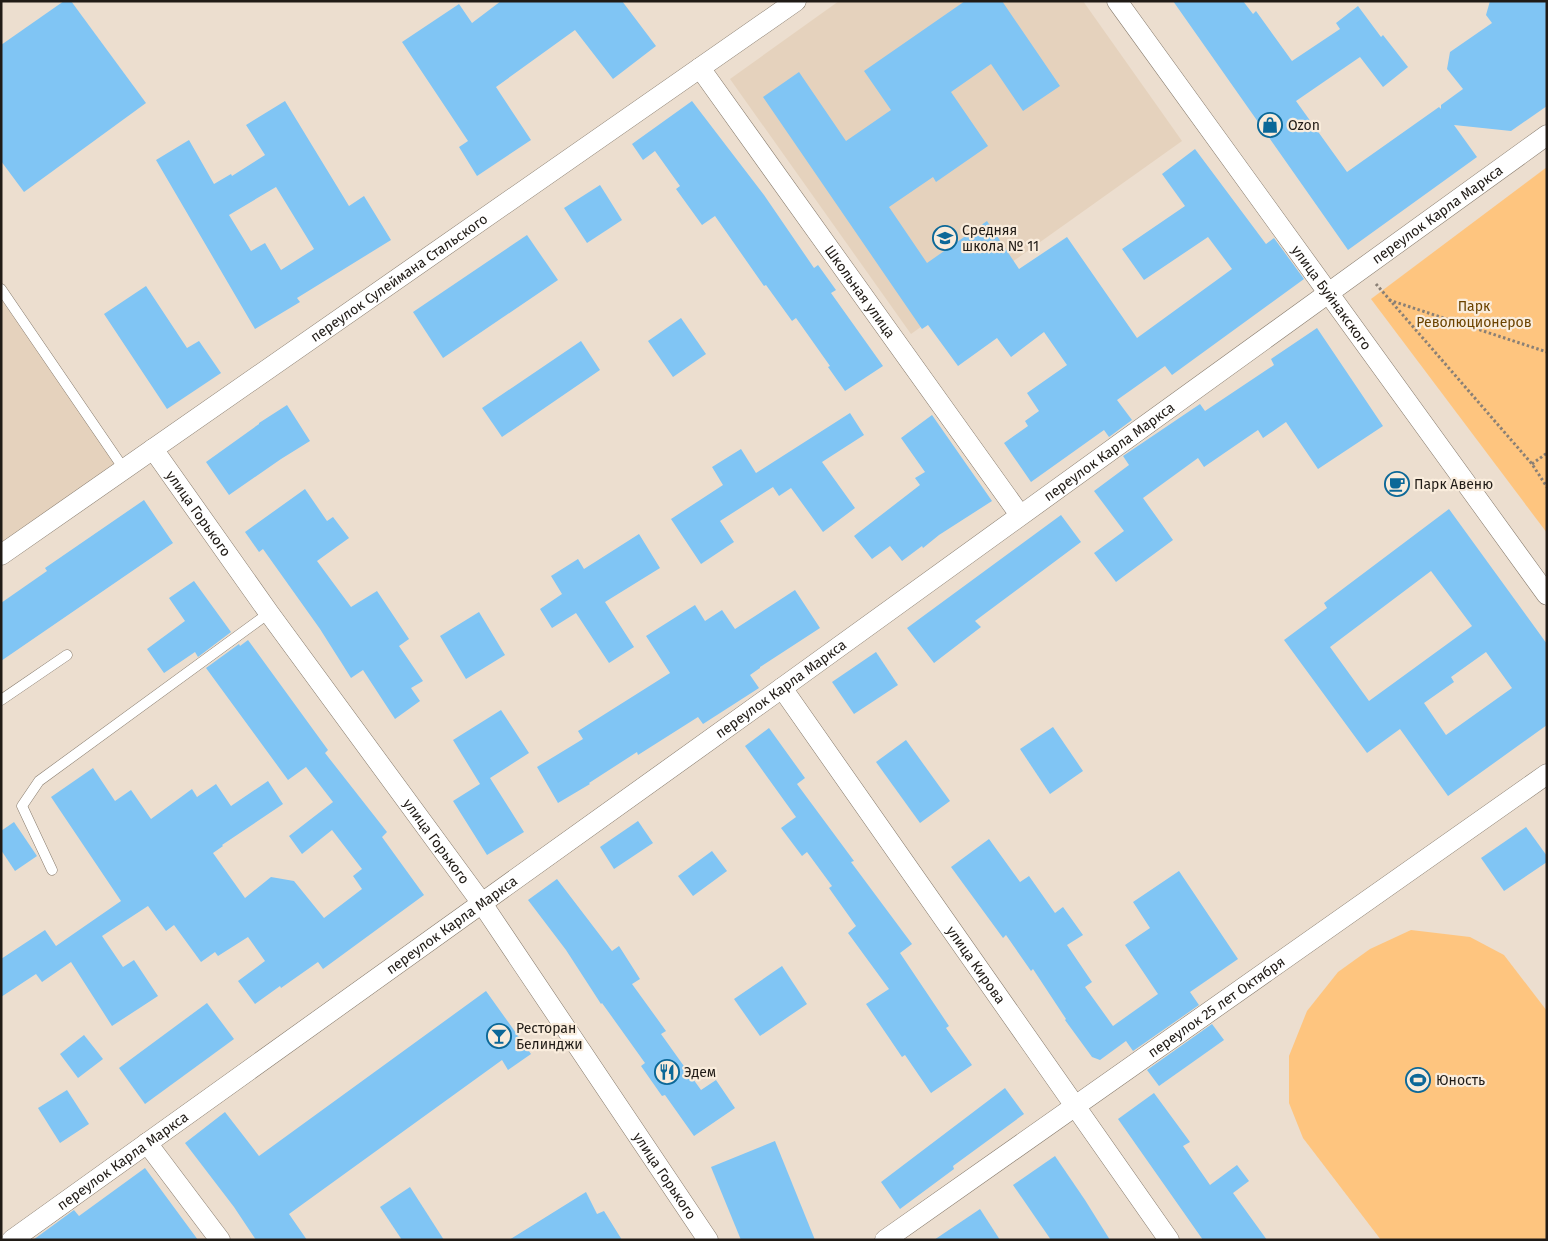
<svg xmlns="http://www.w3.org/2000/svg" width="1548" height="1241" font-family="'Fira Sans',sans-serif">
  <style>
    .built { fill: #e5d2bd }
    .green { fill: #fec57f }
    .building { fill: #80c5f4; fill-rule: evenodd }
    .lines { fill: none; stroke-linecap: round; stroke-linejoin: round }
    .service-casing { stroke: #867a6c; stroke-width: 11 }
    .minor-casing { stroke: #867a6c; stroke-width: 21 }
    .path { stroke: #8a8076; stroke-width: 3; stroke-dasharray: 2.5 2.5; stroke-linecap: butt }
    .service { stroke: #fff; stroke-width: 10 }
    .minor { stroke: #fff; stroke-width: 20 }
    .labels { text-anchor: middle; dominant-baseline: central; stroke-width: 4.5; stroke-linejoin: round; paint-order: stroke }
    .poi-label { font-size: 14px; fill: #201b16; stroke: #f9ecdc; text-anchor: start }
    .street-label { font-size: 14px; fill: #201b16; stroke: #f9ecdc }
    .park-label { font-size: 14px; fill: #6b4300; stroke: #f9ecdc }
  </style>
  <rect width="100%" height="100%" fill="#ecdecf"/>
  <!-- built -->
  <g class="built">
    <path d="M839 1H1083L1182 141 911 334 730 79Z"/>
    <path d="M1 289 124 469 1 555Z"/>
  </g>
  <!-- green -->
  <g class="green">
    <path d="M1547 167V533L1371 299Z"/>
    <path d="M1411 930 1470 937 1504 955 1547 1011V1240H1381L1303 1138 1289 1103V1056L1307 1011 1338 972 1370 949Z"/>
  </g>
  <!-- building -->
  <g class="building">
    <path d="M64 1H71L146 103 24 192 1 161V45Z"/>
    <path d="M501 1H622L656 46 613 79 575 30 496 87 531 140 477 176 459 147 468 141 402 42 459 4 472 23Z"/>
    <path d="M965 1H1002L1060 86 1023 111 991 64 951 92 988 146 936 182 933 177 889 207 927 263 987 221 1019 269 1067 237 1137 338 1232 269 1208 237 1144 280 1122 249 1185 206 1162 174 1195 149 1266 244 1274 238 1304 279 1172 375 1165 366 1117 400 1132 420 1109 437 1104 430 1031 482 1004 443 1028 426 1025 421 1039 411 1027 393 1067 365 1044 332 1011 357 997 338 958 366 928 325 922 329 763 97 799 72 846 141 891 110 864 71Z"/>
    <path d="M1173 1H1243L1253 14 1256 11 1292 61 1340 29 1336 23 1358 6 1381 37 1383 35 1408 67 1383 87 1360 57 1296 101 1347 172 1439 107 1441 109V105L1463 89 1447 69 1450 52 1492 23 1486 15 1490 1H1547V106L1511 131 1454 125 1477 157 1348 250Z"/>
    <path d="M285 101 349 206 364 196 391 240 297 298 300 302 255 329 156 160 189 140 214 184 231 174 232 176 265 155 246 125ZM276 187 314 249 281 270 265 243 251 251 229 215Z"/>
    <path d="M692 101 764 195 814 268 818 265 836 290 831 293 883 366 845 391 828 367 830 366 796 318 792 321 766 285 764 286 715 216 702 225 676 189 680 186 655 151 643 160 632 144Z"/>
    <path d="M600 185 622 220 587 243 564 208Z"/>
    <path d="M527 235 558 280 443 358 413 312Z"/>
    <path d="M146 286 187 348 199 341 221 373 167 409 104 314Z"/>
    <path d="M681 318 706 354 673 377 648 341Z"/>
    <path d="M1317 328 1383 426 1318 469 1286 422 1263 438 1258 430 1204 467 1198 458 1143 498 1173 540 1116 582 1094 553 1124 531 1094 491 1129 465 1123 456 1200 404 1205 411 1274 365 1271 359Z"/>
    <path d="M581 341 600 370 502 437 482 408Z"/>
    <path d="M287 405 310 441 281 459 229 495 206 462 259 424V423Z"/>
    <path d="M850 413 864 435 822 462 855 508 823 532 791 488 779 496 773 487 720 521 734 542 701 564 671 519 723 485 712 467 741 449 756 473Z"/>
    <path d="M932 415 992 501 939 535 923 548 922 546 902 561 890 546 872 559 854 536 920 485 915 478 925 472 901 438Z"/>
    <path d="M305 489 327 521 333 517 349 538 317 561 351 607 377 591 409 639 399 646 423 681 411 688 420 701 395 719 363 670 351 678 320 629 263 549 259 552 245 532Z"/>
    <path d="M144 500 173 543 1 661V603L47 571 45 568Z"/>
    <path d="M1449 509 1547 644V725L1448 796 1400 729 1367 753 1284 640 1327 608 1324 603ZM1431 571 1472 626 1369 701 1330 647ZM1486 652 1512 688 1446 735 1424 703 1454 682 1451 677Z"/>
    <path d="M1061 515 1081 542 975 621 981 627 934 663 907 628Z"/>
    <path d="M639 534 660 568 605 602 634 647 609 663 576 613 552 628 540 609 562 594 551 576 578 559 584 569Z"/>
    <path d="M194 581 231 632 198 657 195 652 164 673 147 649 185 621 169 598Z"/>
    <path d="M795 590 820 628 760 667V668L750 675 759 688 703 724 698 717 638 755 637 752 589 783 590 784 558 803 537 767 583 739 578 731 670 673 646 636 695 605 705 621 722 610 735 629Z"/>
    <path d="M479 612 505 655 466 679 440 636Z"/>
    <path d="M248 640 328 750 325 753 387 832 382 837 424 895 323 969 318 962 281 988 280 986 255 1004 238 981 265 961 248 937 218 956 215 952 201 962 174 925 166 931 148 906 102 936 123 967 134 960 158 996 112 1026 71 962 42 982 36 974 1 997V959L45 930 56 946 121 901 51 797 93 768 115 801 131 790 151 819 192 789 197 797 216 784 231 806 268 781 283 804 222 845 223 846 213 853 245 898 271 877 294 881 324 918 362 889 353 876 362 869 332 830 302 854 289 836 333 802 306 767 288 780 206 668 239 644 240 646Z"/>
    <path d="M876 652 898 685 854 714 832 682Z"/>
    <path d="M501 710 529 753 490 778 524 832 487 855 453 801 480 784 453 740Z"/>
    <path d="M1053 727 1083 771 1050 794 1020 749Z"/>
    <path d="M769 728 805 778 797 784 854 861 851 862 912 944 900 953 949 1026 946 1028 972 1065 931 1093 905 1055 902 1057 866 1004 889 989 848 933 856 926 829 888 832 886 807 852 802 856 781 828 796 817 745 746Z"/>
    <path d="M906 740 950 801 920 823 876 762Z"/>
    <path d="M638 821 653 843 614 869 600 847Z"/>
    <path d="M14 822 37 856 15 871 1 850V831Z"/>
    <path d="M1526 827 1547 856V862L1504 891 1481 858Z"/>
    <path d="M989 839 1020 882 1029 876 1055 913 1063 907 1083 935 1067 945 1092 982 1085 987 1113 1026 1158 994 1125 945 1150 928 1133 902 1179 871 1238 959 1190 992 1199 1005 1133 1051 1126 1041 1100 1060 1092 1057 1065 1020 1066 1019 1033 969 1031 971 1006 935 1003 938 951 867Z"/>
    <path d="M712 851 727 871 693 896 678 876Z"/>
    <path d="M557 879 612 951 619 946 640 979 632 984 666 1031 661 1034 701 1090 716 1080 735 1108 694 1136 665 1095 662 1096 641 1066 645 1063 602 1003 601 1004 566 950 528 900Z"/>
    <path d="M782 966 807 1004 760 1036 734 999Z"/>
    <path d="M486 991 531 1054 508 1070 502 1060 289 1214 307 1240H256L234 1207 185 1143 225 1112 259 1156Z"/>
    <path d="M207 1003 234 1039 145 1104 119 1068Z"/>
    <path d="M1212 1024 1224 1040 1159 1086 1147 1070Z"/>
    <path d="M84 1035 103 1059 78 1078 60 1054Z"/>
    <path d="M1005 1088 1024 1114 953 1166 954 1169 900 1209 881 1182Z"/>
    <path d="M67 1090 89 1124 60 1143 38 1108Z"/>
    <path d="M1154 1093 1190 1142 1183 1146 1210 1185 1237 1165 1249 1181 1233 1193 1267 1240H1203L1118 1119Z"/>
    <path d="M775 1141 815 1240H741L711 1167Z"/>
    <path d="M1055 1156 1085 1200 1110 1240H1051L1013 1185Z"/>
    <path d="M145 1168 198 1240H33L74 1210 79 1216Z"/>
    <path d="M410 1187 444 1240H402L380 1207Z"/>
    <path d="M586 1192 597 1214 604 1211 622 1240H509Z"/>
    <path d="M980 1209 1000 1240H934Z"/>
  </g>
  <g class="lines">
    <defs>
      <g id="service">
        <path d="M1 289 124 469"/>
        <path d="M1 700 67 655"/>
        <path d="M52 870 22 806 39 781 269 613"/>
      </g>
      <g id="minor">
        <path id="s1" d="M1117 1 1547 595"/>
        <path id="s2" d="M700 68 1020 515"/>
        <path id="s3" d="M153 449 269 613 481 902 708 1240"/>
        <path id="s4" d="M1 555 796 1"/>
        <path id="s5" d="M782 688 1169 1240"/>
        <path d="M147 1143 220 1240"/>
        <path id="s6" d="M12 1240 782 688 1547 135"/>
        <path id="s7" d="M885 1240 1547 774"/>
      </g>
    </defs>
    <!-- service casing -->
    <use href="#service" class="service-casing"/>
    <!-- minor casing -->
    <use href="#minor" class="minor-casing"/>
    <!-- path -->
    <g class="path">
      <path d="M1376 284 1532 464 1547 487"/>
      <path d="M1389 300 1547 352"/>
      <path d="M1532 464 1547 453"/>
    </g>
    <!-- service -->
    <use href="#service" class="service"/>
    <!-- minor -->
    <use href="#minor" class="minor"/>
  </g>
  <!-- icons -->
  <defs>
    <symbol id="shop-ring" viewBox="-11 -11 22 22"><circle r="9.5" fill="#f9ecdc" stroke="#0c6898" stroke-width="1.5"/><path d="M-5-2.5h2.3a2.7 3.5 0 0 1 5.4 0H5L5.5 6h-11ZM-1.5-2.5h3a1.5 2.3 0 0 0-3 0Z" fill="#0c6898"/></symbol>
    <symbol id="school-ring" viewBox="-11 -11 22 22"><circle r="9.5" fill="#f9ecdc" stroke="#0c6898" stroke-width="1.5"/><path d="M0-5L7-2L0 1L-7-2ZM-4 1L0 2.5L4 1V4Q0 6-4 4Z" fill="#0c6898"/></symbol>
    <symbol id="cafe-ring" viewBox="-11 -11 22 22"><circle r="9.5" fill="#f9ecdc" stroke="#0c6898" stroke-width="1.5"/><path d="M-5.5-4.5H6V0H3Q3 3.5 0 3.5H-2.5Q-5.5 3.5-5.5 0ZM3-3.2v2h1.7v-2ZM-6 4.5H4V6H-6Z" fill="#0c6898"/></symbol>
    <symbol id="bar-ring" viewBox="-11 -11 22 22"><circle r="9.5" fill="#f9ecdc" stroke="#0c6898" stroke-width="1.5"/><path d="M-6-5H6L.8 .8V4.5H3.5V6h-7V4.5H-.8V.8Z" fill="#0c6898"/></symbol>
    <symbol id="restaurant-ring" viewBox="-11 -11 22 22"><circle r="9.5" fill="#f9ecdc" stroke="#0c6898" stroke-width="1.5"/><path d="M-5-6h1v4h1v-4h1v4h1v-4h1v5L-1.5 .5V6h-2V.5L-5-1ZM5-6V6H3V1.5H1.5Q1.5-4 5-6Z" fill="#0c6898"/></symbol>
    <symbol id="stadium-ring" viewBox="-11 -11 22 22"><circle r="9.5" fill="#f9ecdc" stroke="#0c6898" stroke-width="1.5"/><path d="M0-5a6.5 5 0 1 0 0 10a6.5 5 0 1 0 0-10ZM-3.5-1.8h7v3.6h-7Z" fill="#0c6898"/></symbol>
  </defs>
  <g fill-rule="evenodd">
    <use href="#shop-ring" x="1256" y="111" width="28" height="28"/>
    <use href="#school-ring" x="931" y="224" width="28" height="28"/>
    <use href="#cafe-ring" x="1383" y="470" width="28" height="28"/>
    <use href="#bar-ring" x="485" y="1022" width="28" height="28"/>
    <use href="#restaurant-ring" x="653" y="1058" width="28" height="28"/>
    <use href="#stadium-ring" x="1404" y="1066" width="28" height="28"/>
  </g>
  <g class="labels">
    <!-- poi labels -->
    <g class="poi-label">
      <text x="1288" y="125">Ozon</text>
      <text x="962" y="230">Средняя<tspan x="962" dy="16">школа № 11</tspan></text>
      <text x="1414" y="484">Парк Авеню</text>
      <text x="516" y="1028">Ресторан<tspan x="516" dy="16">Белинджи</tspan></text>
      <text x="684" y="1072">Эдем</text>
      <text x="1436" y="1080">Юность</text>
    </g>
    <!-- street labels -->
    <g class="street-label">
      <text stroke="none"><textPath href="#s6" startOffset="1756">переулок Карла Маркса</textPath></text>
      <text stroke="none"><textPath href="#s4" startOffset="485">переулок Сулеймана Стальского</textPath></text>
      <text stroke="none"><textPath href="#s2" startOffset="275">Школьная улица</textPath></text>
      <text stroke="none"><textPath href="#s1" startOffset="366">улица Буйнакского</textPath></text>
      <text stroke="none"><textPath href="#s6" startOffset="1351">переулок Карла Маркса</textPath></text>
      <text stroke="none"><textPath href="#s3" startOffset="79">улица Горького</textPath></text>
      <text stroke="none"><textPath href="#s6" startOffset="946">переулок Карла Маркса</textPath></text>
      <text stroke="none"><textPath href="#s3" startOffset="484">улица Горького</textPath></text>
      <text stroke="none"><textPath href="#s6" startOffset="541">переулок Карла Маркса</textPath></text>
      <text stroke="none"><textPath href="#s5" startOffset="338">улица Кирова</textPath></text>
      <text stroke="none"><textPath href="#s7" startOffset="405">переулок 25 лет Октября</textPath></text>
      <text stroke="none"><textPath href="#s6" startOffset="136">переулок Карла Маркса</textPath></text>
      <text stroke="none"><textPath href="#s3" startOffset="889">улица Горького</textPath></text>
    </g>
    <!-- park labels -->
    <g class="park-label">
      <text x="1474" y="306">Парк<tspan x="1474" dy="16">Революционеров</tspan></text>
    </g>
  </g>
  <!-- border -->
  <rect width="1548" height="1241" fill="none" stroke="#201b16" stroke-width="5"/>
</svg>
